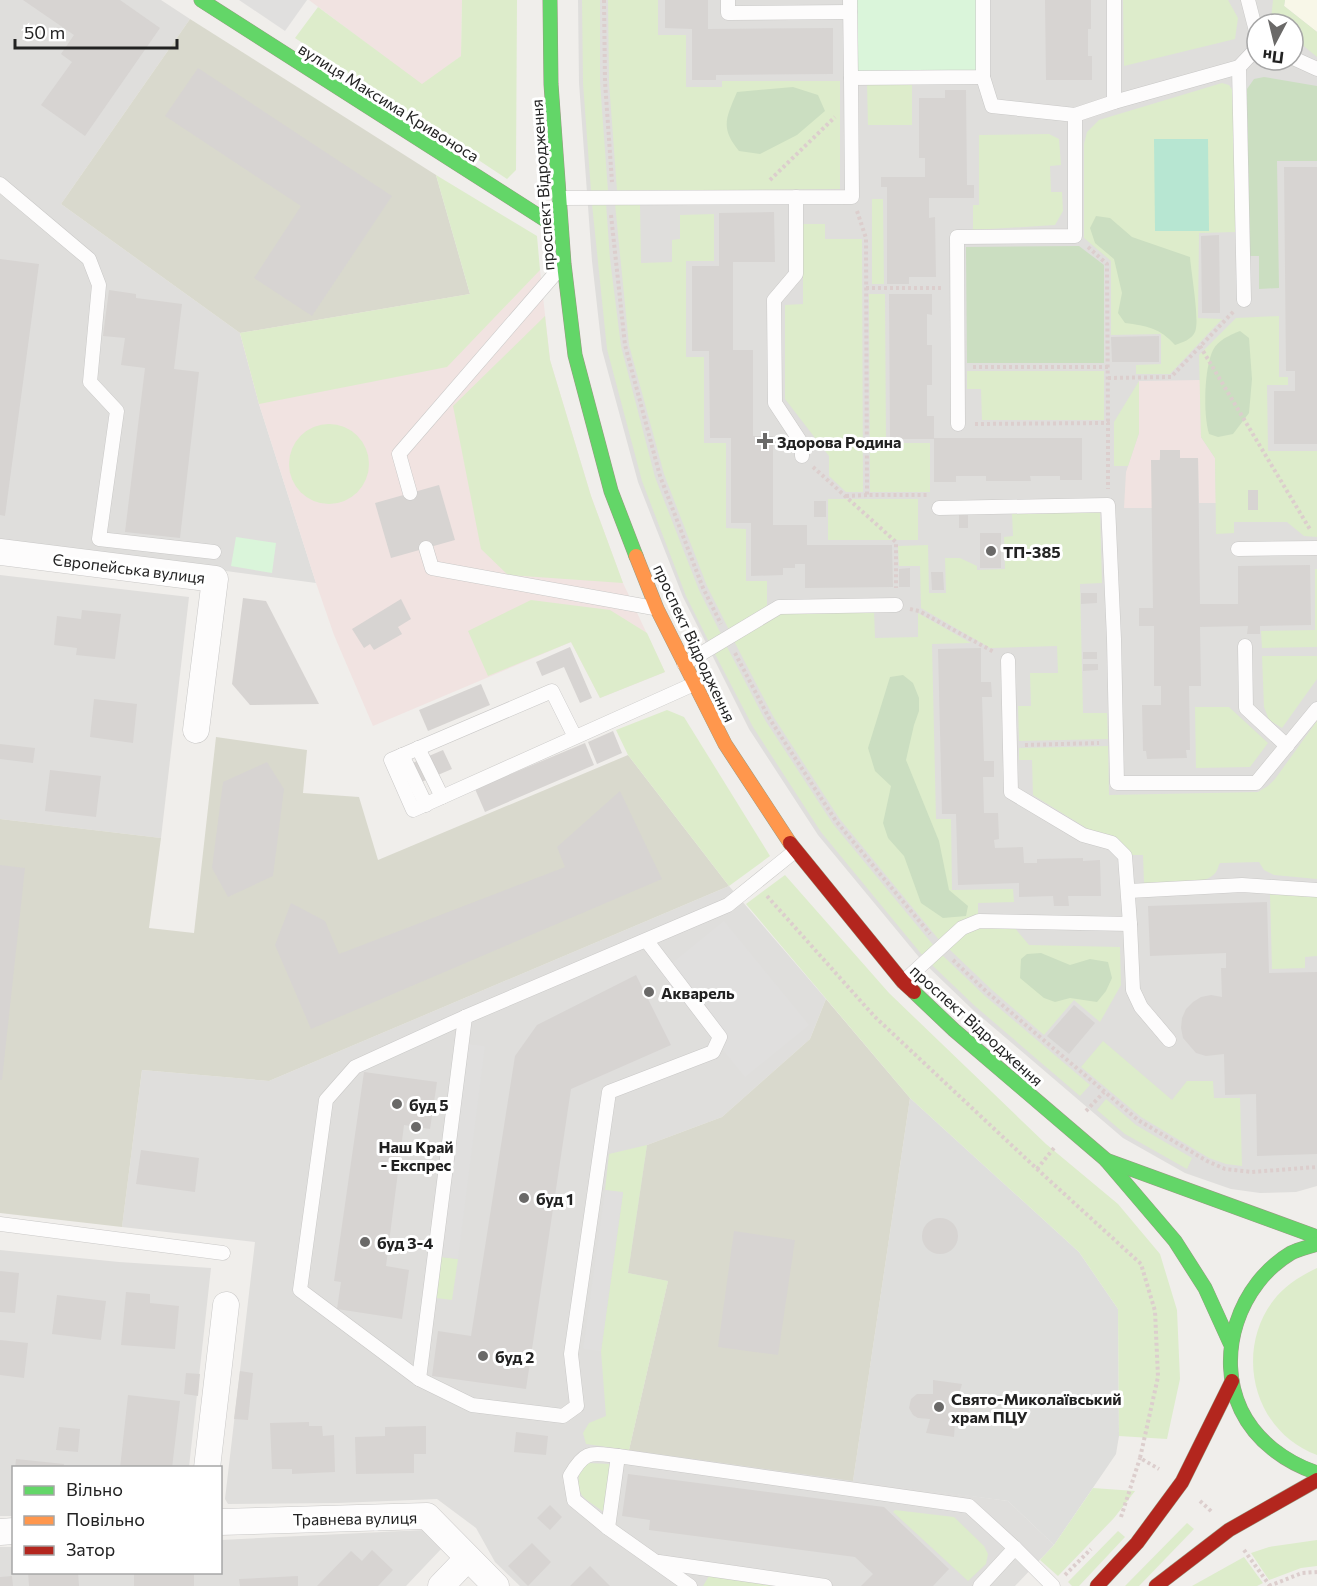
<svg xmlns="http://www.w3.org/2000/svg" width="1317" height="1586" font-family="Commissioner,sans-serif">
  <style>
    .residential { fill: #dfdedc; fill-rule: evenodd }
    .commercial { fill: #f1e3e1 }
    .education { fill: #f8f7e8 }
    .religious { fill: #dededc }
    .construction { fill: #d9d9cd }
    .grass { fill: #ddeccb }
    .forest { fill: #cbdec1 }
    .park { fill: #daf5da }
    .pitch { fill: #b7e6d2 }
    .parking { fill: #e0dfde }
    .building { fill: #d7d4d2 }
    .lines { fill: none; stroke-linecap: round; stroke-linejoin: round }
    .lane-casing { stroke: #c9c8c7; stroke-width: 15 }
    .street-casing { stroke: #c9c8c7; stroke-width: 27 }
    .fast-casing { stroke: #999a82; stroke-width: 15 }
    .slow-casing { stroke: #999a82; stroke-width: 15 }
    .jam-casing { stroke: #999a82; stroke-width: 15 }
    .path { stroke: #dccecd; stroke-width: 4; stroke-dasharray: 3 3; stroke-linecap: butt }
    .lane { stroke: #fdfcfc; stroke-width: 14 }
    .street { stroke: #fdfcfc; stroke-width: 26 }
    .fast { stroke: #63d668; stroke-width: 14 }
    .slow { stroke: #ff974d; stroke-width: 14 }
    .jam { stroke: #b3261e; stroke-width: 14 }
    .poi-dot { fill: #6a6968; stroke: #fff; stroke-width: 2 }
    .labels { text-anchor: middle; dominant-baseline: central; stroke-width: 6; stroke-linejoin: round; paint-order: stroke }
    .street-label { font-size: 16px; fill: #222; stroke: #fff }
    .poi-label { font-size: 16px; font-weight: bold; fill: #222; stroke: #fff; text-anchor: start }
  </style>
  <rect width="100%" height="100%" fill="#f0eeeb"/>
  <!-- residential -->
  <g class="residential">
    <path d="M0 0H161L190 19 61 204 240 333 259 404 316 583 0 541Z"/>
    <path d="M578 0H1317V1186L1296 1192 1260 1193 1231 1189 1185 1173 1123 1138 972 1009 923 962 818 835 749 729 683 597 638 482 602 350 592 261 579 83ZM1257 24H1293V60H1257Z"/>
    <path d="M0 575 189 597 161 838 0 819Z"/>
    <path d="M729 886 826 999 810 1039 722 1117 647 1145 668 1281 629 1449 1008 1501 1054 1545 1015 1586H520L495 1562 476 1528 437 1499 338 1503 228 1504 225 1499 255 1242 122 1227 142 1070 269 1081Z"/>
    <path d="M0 1250 119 1262 211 1268 189 1467 14 1468 13 1516H0Z"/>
    <path d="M424 1530 443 1547 406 1586H0V1547H13L14 1572H220L221 1540Z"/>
  </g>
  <!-- commercial -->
  <g class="commercial">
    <path d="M309 0H462L461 56 422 85Z"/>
    <path d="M540 270 550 360 591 496 623 583 665 672 600 698 571 642 373 726 334 635 316 583 259 404 240 333 470 294Z"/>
    <path d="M1200 380 1201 437 1215 458 1216 503H1199L1198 458H1180V450H1161L1152 508H1124L1126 472 1139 433V381Z"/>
  </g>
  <!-- education -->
  <path class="education" d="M1285 0H1317V32L1284 6Z"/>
  <!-- religious -->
  <path class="religious" d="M910 1098 1079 1252 1118 1309 1119 1436 1116 1454 1054 1545 1008 1501 853 1481Z"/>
  <!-- construction -->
  <g class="construction">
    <path d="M190 19 436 175 470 294 240 333 61 204Z"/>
    <path d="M216 737 307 750 303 793 359 797 378 860 628 755 729 886 269 1081 142 1070 122 1227 0 1213V819L161 838 149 928 194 933Z"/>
    <path d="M826 999 910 1098 853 1481 629 1450 668 1281 628 1273 647 1145 722 1117 810 1039Z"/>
  </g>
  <!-- grass -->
  <g class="grass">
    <path d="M462 0H517L516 170 507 179 295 38 318 7 422 84 461 56Z"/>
    <path d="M582 0H600V82L608 191H591L583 83Z"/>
    <path d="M608 0H658V35H686V87H722V81H840V189L617 191 609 82Z"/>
    <path d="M1123 0H1228L1238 18 1235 39 1124 66Z"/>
    <path d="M1273 0H1285L1284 6 1317 32V57L1293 37V24H1277L1271 19Z"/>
    <path d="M912 83V125H868L867 84Z"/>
    <path d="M1222 83 1229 85 1235 94 1236 232 1199 233 1198 318 1222 319 1170 374H1136V365L1161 364V334L1111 335V261L1084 238V144L1087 132 1099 120Z"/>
    <path d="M1049 134 1059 139 1061 165 1050 166 1051 192H1062L1063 211 1055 225 973 230V205H979V135Z"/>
    <path d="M436 175 537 236 540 270 447 367 259 404 240 333 470 294Z"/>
    <path d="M872 199H883L884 284H872Z"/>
    <path d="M606 203 610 259 621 346 655 477 699 590 721 634 709 642 686 596 642 481 607 349 592 204Z"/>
    <path d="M615 204H640L641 263 672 262V240L680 239V215L714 214V261H686V357H704V443H726V528L746 529V581H767V607L729 630 707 586 664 474 629 345Z"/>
    <path d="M803 224H825V239H862L863 492H846L829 476V456L785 399V305L803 304Z"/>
    <path d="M869 294H885L886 443H930V492H870Z"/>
    <path d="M545 316 550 360 591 496 623 583 508 575 481 549 453 406Z"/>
    <path d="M1279 316V377H1288V385H1267L1268 451H1317V537L1304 536 1287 522H1234V533L1216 534 1215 458 1201 437 1199 355 1236 318Z"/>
    <path d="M967 371H1104V420H982L981 389H967Z"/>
    <path d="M1139 381V433L1128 466H1114V422Z"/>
    <circle cx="329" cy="464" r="40"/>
    <rect x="828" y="499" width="90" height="41"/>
    <path d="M1100 512 1102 583 1080 584 1083 713H1107L1108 739 1019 741 1018 706H1031L1030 673H1058L1057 646 990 648 921 608 920 566H899L898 546 928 545 929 593H946L945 558H960L977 566V570L1005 569 1004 537 1013 536 1012 514Z"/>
    <path d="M1315 569H1317V647L1262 648 1261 631 1315 630Z"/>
    <path d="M531 600 610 610 647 633 665 672 600 698 571 642 488 676 468 631Z"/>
    <path d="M874 611 875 638 918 637V613L971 643 932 644 936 819H951L952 890 1013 889 1014 902 978 903V915L940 941 839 818 773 716 734 641 781 612Z"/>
    <path d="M726 645 765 720 833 824 934 946 923 956 821 832 753 727 714 652Z"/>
    <path d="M1262 656H1317V679L1282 728 1269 720 1264 707Z"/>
    <path d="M1195 707H1229L1268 743 1250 767 1196 768Z"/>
    <path d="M667 710 684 717 770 856 729 886 628 755 616 730Z"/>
    <path d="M1317 721V879L1274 875 1264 870 1259 862 1220 863C1218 866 1218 869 1216 872 1205 888 1161 883 1144 883L1143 855H1130L1033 795 1032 760H1019V748L1108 746 1109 795 1258 792 1268 786 1275 779Z"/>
    <path d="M785 875 889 993 1046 1144 1118 1204 1160 1254 1177 1310 1180 1379 1167 1439 1119 1436 1118 1309 1079 1252 910 1098 746 904Z"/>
    <path d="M1270 894 1317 896V956L1305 957V968L1272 969Z"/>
    <path d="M980 926 1014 927 1029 945 1120 947 1121 985 1100 1022 1074 1000 1044 1035 991 989 948 948 965 933Z"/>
    <path d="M941 954 985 996 1090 1085 1080 1096 975 1006 931 964Z"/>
    <path d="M1103 1041 1172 1100 1187 1081H1213L1214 1098H1240L1242 1166 1226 1164 1209 1158 1141 1117 1081 1067Z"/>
    <path d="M1106 1099 1136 1125 1192 1158 1187 1169 1125 1134 1097 1110Z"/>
    <path d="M647 1145 628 1273 668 1281 629 1450 586 1444 583 1433 589 1423 606 1416 601 1351 623 1193 605 1190 609 1154Z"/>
    <path d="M441 1257 458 1259 452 1300 436 1298Z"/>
    <path d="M1317 1268V1455C1254 1432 1234 1353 1273 1301 1284 1286 1300 1276 1317 1268Z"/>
    <path d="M588 1463 610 1464 604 1512C582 1496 575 1497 580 1468Z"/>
    <path d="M1093 1488 1135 1491 1114 1518 1058 1576 1040 1560 1054 1545Z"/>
    <path d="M895 1510 954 1517 984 1546 988 1554 986 1564 968 1581 893 1512Z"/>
    <path d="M1187 1523 1194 1529 1139 1586H1125Z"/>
    <path d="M1118 1531 1125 1537 1079 1586H1072L1068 1582Z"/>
    <path d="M1317 1540V1566L1301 1568 1269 1580 1251 1553 1269 1547Z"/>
    <path d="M1244 1557 1263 1583 1257 1586H1192Z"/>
    <path d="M709 1576 775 1586H703Z"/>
  </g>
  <!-- forest -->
  <g class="forest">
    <path d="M1264 77 1317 86V161H1277L1279 288 1259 289V256H1248L1247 89 1254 79Z"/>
    <path d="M793 87 818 95 825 111 797 135 760 154 739 151C720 128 726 118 737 92Z"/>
    <path d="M1096 216 1110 218 1132 237 1190 257C1191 272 1200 321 1195 332 1191 340 1183 342 1175 345 1160 328 1147 326 1125 323L1118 313 1122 293 1114 259 1095 243 1090 228Z"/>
    <path d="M1079 246 1104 265V363H967L966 247Z"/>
    <path d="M1240 331 1249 338 1252 379 1249 413 1233 434 1218 437 1209 434C1203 414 1204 369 1213 350 1218 340 1230 335 1240 331Z"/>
    <path d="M903 675 913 683 919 698V711L914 725 906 760 939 841 949 890 968 906 966 916 943 918 921 903 904 856 888 838 883 823 891 786 875 771 868 748 890 677Z"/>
    <path d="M1041 953 1070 965 1090 959 1108 962 1112 978 1106 991 1097 1002 1070 998 1055 1002 1044 998 1020 978 1021 959 1027 954Z"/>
  </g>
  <!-- park -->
  <g class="park">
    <path d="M857 0H976V70L857 71Z"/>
    <path d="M236 537 276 543 272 573 231 566Z"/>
  </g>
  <!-- pitch -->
  <path class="pitch" d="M1154 139H1208L1209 231H1155Z"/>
  <!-- parking -->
  <g class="parking">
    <path d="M239 0H307L285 31Z"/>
    <path d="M724 921 809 1025 745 1077 660 973Z"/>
    <path d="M468 1044 485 1046 458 1259 441 1257Z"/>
    <path d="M605 1190 623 1192 601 1351 583 1349Z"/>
  </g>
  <!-- building -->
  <g class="building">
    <path d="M23 0H120L160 28 85 136 41 105 72 62 61 54 74 35Z"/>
    <path d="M665 0H708V29L833 28V74L716 75V80H692V29L665 28Z"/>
    <path d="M1045 0H1091V29H1088V56H1092V80H1046Z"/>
    <path d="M198 68 392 196 312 316 254 278 301 206 165 116Z"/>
    <path d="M945 90H966L967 185H974V198H929V218L935 217 936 277H909V284H887V187H881V177H925V158H919V98H945Z"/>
    <path d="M1284 167H1317V444H1274V391H1295V371H1286Z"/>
    <path d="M774 212 775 262H733V350H753V436H773V525H807V545H892L893 587 805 588V564H795V568H783V575L751 576V523H731V438H710L709 351H692V266H719V213Z"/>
    <path d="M1219 235 1220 313H1202L1201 236Z"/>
    <path d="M0 259 39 264 5 516 0 515Z"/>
    <path d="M109 290 136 294V298L182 304 174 369 199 372 180 538 125 532 145 368 121 365 125 338 103 336Z"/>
    <path d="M889 294H932V315L927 314V345H932V385H927V416H934V438H1082V480H1060V476H1030L1031 481H986V476H956V482H934V439H890Z"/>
    <path d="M1159 336V362H1112L1111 337Z"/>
    <path d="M1160 450H1180V458H1198L1200 604H1238V566L1310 565 1311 625 1260 626V634H1247L1248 626 1200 627 1201 686H1189L1190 750H1186L1187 758 1147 759 1146 751H1143L1142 705H1161V686H1154V626H1139V608H1153L1151 460H1160Z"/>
    <path d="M439 485 455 540 391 558 375 503Z"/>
    <rect x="1248" y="490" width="10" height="20"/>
    <rect x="814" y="501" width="12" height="16"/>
    <rect x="959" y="515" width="9" height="13"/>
    <rect x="980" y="533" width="21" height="35"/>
    <path d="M910 568V587H899V569Z"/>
    <path d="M931 572H943L944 590H932Z"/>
    <path d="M1081 593H1097V603L1081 604Z"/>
    <path d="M243 598 266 601 319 704 250 705 232 684Z"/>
    <path d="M401 599 411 619 398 627 402 634 374 650 370 644 364 648 352 629Z"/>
    <path d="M82 610 121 614 115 659 76 655 77 648 54 645 57 616 81 619Z"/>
    <path d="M570 647 592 698 580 703 564 667 542 676 536 662Z"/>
    <path d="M981 648V682H991L992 697H982L984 761H994V777H983L984 813H998L999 839 994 840 995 848 1023 847 1024 863H1037V859L1083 858V861L1100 860 1101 896H1068L1069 906H1054L1053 896 1019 897V883L958 885 956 814H942L938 649Z"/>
    <rect x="1083" y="652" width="14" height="7"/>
    <path d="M1083 664H1098V670L1083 671Z"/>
    <path d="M481 684 490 705 428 731 419 710Z"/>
    <path d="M94 699 137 704 133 743 90 737Z"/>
    <path d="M613 731 622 753 597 764 588 742Z"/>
    <path d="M585 743 594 765 485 812 475 789Z"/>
    <path d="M0 744 35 748 33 763 0 759Z"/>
    <path d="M443 750 452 769 398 792 389 773Z"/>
    <path d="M267 762 284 789 273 876 228 897 212 868 223 782Z"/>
    <path d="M50 770 101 776 96 817 45 811Z"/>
    <path d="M620 791 662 879 311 1029 275 945 291 903 325 921 339 954 565 867 557 847Z"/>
    <path d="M0 865 25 868 2 1080H0Z"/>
    <path d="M1267 902 1269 973 1317 972V1154L1257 1156 1256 1094 1225 1095 1224 1054 1206 1056 1196 1053 1183 1038 1181 1028 1182 1018 1186 1009 1193 1002 1201 997 1211 995 1222 997 1221 968H1226V953L1150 956 1148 906Z"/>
    <path d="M636 975 671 1045 571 1089 526 1389 432 1376 438 1331 471 1336 515 1056 537 1025Z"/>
    <path d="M1074 1005 1095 1023 1069 1054 1047 1036Z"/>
    <path d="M364 1072 437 1082 430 1129 404 1125 386 1266 409 1270 402 1319 337 1309 341 1282 334 1281Z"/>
    <path d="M141 1150 199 1158 195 1192 136 1184Z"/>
    <circle cx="940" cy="1236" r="18"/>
    <path d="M734 1231 795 1240 778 1355 718 1347Z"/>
    <path d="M0 1271 19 1273 15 1313 0 1312Z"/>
    <path d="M126 1292 150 1294V1303L179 1306 175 1349 121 1345Z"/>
    <path d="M57 1295 106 1301 101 1340 52 1334Z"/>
    <path d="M0 1340 28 1343 24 1378 0 1375Z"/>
    <path d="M240 1371 253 1373 248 1420 234 1419Z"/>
    <path d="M186 1373 200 1374 198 1396 184 1394Z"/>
    <path d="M933 1380 962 1384 958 1398H971L966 1427 955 1423 954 1437 926 1433 930 1419 918 1418 913 1415 909 1408 911 1399 917 1394H933Z"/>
    <path d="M128 1395 180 1401 172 1468H120Z"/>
    <path d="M309 1422V1426H322L323 1436 334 1435 335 1472 292 1474V1469H272L270 1423Z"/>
    <path d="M426 1426V1454H414V1473L356 1474 355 1437 385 1436V1427Z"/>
    <path d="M59 1427 80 1429 78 1452 56 1450Z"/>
    <path d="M516 1432 548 1436 546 1455 514 1452Z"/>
    <path d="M16 1459 64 1464 63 1468H15Z"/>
    <path d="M628 1474 884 1507 949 1569 933 1586H861L873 1574 855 1557 649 1530 650 1520 622 1516Z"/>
    <path d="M550 1505 562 1517 550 1530 537 1518Z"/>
    <path d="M532 1543 551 1562 528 1586 508 1566Z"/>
    <path d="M372 1550 393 1570 378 1586H317L351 1551 362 1561Z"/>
    <path d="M590 1566 610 1586H570Z"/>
    <path d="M28 1572H78L79 1586H29Z"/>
    <rect x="134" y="1572" width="60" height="14"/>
    <path d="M12 1576 13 1586H0V1577Z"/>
    <path d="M298 1576V1586H240L239 1579Z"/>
  </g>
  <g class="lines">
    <defs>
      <g id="lane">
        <path d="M728 0V13L850 12"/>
        <path d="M850 0 851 78 983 77V0"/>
        <path d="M1248 0 1257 35"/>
        <path d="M1293 58 1317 69"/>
        <path d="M1239 67 1244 300"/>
        <path d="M983 77 992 106 1075 115 1114 102 1239 67 1257 48"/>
        <path d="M1114 102V0"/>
        <path d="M0 184 89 259 99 285 90 382 117 411 99 539 214 552"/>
        <path d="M796 197V274L774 300 775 403 802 444V456"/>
        <path d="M559 198 852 197 851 78"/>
        <path d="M958 424 957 237 1075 236V115"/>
        <path d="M410 493 399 454 560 268"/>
        <path d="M939 508 1108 505 1114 639 1117 783H1256L1317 709"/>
        <path d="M426 548 432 568 654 608"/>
        <path d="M1238 549 1317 548"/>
        <path d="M1245 646 1246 708 1287 746"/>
        <path d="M684 664 779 607 896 605"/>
        <path d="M575 737 552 691 391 760 413 810 694 684"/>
        <path d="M418 748 442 797"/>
        <path d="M402 755 426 805"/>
        <path d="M1129 891 1242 885 1317 890"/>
        <path d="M1130 924 1133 990 1141 1007 1169 1040"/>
        <path d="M646 940 720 1037 713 1052 609 1092 571 1354 577 1406 563 1416 472 1405 419 1379 300 1290 326 1100 355 1067 465 1017 728 905 795 851"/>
        <path d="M903 982 962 928 979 921 1130 924 1125 856 1112 843 1083 835 1011 792 1008 660"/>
        <path d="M0 1224 223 1253"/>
        <path d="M419 1379 465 1017"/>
        <path d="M608 1528 618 1456"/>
        <path d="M659 1562 825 1586"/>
        <path d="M690 1586 608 1528 574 1500 570 1476C585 1450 590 1453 618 1456L969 1506 1015 1548"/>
        <path d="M980 1586 1015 1548 1053 1586"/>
      </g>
      <g id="street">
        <path d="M0 552 215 579 196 730"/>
        <path d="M207 1468 226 1305"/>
        <path d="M220 1522 427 1516 496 1586"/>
        <path d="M0 1532 14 1531"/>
        <path d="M441 1586 468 1558"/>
      </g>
      <g id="fast">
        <path d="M201 0 561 230"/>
        <path d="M550 0 551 84 564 264 575 355 611 491 636 556"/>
        <path d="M914 992 954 1030 1105 1159 1175 1241 1205 1288 1230 1343"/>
        <path d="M1106 1160 1317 1237"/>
        <path d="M1317 1244C1309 1247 1299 1249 1291 1253 1239 1284 1215 1355 1241 1410 1256 1441 1285 1462 1317 1473"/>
      </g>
      <path id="slow" d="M636 556 657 609 725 744 790 843"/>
      <g id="jam">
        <path d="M790 843 903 982 914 992"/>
        <path d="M1097 1586 1137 1543 1182 1482 1232 1381"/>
        <path d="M1156 1586 1229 1530 1317 1480"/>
      </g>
    </defs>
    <!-- lane casing -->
    <use href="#lane" class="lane-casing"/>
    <!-- street casing -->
    <use href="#street" class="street-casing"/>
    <!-- fast casing -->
    <use href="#fast" class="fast-casing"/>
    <!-- slow casing -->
    <use href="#slow" class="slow-casing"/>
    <!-- jam casing -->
    <use href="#jam" class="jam-casing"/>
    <!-- path -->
    <g class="path">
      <path d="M604 0 605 82 612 182"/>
      <path d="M770 180 835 117"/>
      <path d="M857 211 866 238 867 495H927"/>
      <path d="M611 215 625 345 660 476 703 588 721 624"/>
      <path d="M1088 247 1107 264 1108 423"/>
      <path d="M866 288H941"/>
      <path d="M1200 346 1311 531"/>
      <path d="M973 367H1108"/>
      <path d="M1108 378 1171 377 1234 311"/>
      <path d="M975 424 1108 423V489"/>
      <path d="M813 467 896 542V588"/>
      <path d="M846 496 867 495"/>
      <path d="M910 609 919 611 994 652"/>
      <path d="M735 653 769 718 836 821 930 934"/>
      <path d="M1025 745 1099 743"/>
      <path d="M767 896 874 1016 1037 1169 1141 1264 1155 1311 1158 1377 1140 1458 1159 1469"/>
      <path d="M953 960 988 993 1138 1120 1207 1161 1225 1169 1252 1172 1317 1167"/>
      <path d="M1086 1111 1104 1092"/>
      <path d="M1037 1169 1054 1148"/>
      <path d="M1200 1501 1212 1512"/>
      <path d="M1121 1517 1140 1458"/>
      <path d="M1244 1550 1270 1586"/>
      <path d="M1065 1575 1091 1549"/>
      <path d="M1269 1586 1302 1573 1317 1572"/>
    </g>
    <!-- lane -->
    <use href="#lane" class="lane"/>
    <!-- street -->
    <use href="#street" class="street"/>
    <!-- fast -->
    <use href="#fast" class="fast"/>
    <!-- slow -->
    <use href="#slow" class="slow"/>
    <!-- jam -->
    <use href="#jam" class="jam"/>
  </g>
  <!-- markers -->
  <g class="poi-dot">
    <path d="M762 432h6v6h6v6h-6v6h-6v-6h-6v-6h6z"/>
    <circle cx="991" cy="551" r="6"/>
    <circle cx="649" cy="992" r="6"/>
    <circle cx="397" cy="1104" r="6"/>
    <circle cx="416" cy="1127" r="6"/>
    <circle cx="524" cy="1198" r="6"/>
    <circle cx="365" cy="1242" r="6"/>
    <circle cx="483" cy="1356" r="6"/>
    <circle cx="939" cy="1407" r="6"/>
  </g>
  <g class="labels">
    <!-- street labels -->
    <g class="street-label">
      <text transform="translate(389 102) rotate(32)">вулиця Максима Кривоноса</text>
      <text transform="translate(542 185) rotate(-94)">проспект Відродження</text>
      <text transform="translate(129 568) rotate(7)">Європейська вулиця</text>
      <text transform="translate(695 643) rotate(65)">проспект Відродження</text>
      <text transform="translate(977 1025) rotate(42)">проспект Відродження</text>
      <text transform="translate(355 1518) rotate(-1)">Травнева вулиця</text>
    </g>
    <!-- poi labels -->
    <g class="poi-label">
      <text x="777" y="441">Здорова Родина</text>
      <text x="1003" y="551">ТП-385</text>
      <text x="661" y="992">Акварель</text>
      <text x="409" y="1104">буд 5</text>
      <text x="416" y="1146" text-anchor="middle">Наш Край<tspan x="416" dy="18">- Експрес</tspan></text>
      <text x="536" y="1198">буд 1</text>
      <text x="377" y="1242">буд 3-4</text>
      <text x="495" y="1356">буд 2</text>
      <text x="951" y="1398">Свято-Миколаївський<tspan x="951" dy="18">храм ПЦУ</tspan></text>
    </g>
  </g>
  <!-- legend -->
  <rect x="12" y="1466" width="210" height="108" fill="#ffffff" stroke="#a7a7a7" stroke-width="1.5"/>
  <rect x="24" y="1486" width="30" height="9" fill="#63d668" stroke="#a7a7a7" stroke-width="1.5"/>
  <text x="66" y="1496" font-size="18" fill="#222222">Вільно</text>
  <rect x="24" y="1516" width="30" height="9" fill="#ff974d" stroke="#a7a7a7" stroke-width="1.5"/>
  <text x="66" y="1526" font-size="18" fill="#222222">Повільно</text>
  <rect x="24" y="1546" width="30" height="9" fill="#b3261e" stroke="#a7a7a7" stroke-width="1.5"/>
  <text x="66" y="1556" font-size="18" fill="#222222">Затор</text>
  <!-- north arrow -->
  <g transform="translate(1275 42) rotate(187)"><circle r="28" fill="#ffffff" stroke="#a7a7a7" stroke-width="1.5"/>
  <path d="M0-4.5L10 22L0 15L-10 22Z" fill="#6a6968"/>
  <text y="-9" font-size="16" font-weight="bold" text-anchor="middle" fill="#222222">Пн</text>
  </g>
  <!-- scale -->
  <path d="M15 39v9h162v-9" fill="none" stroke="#222222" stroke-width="3"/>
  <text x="24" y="39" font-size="18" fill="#222222" stroke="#ffffff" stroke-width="4.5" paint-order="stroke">50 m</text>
</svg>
